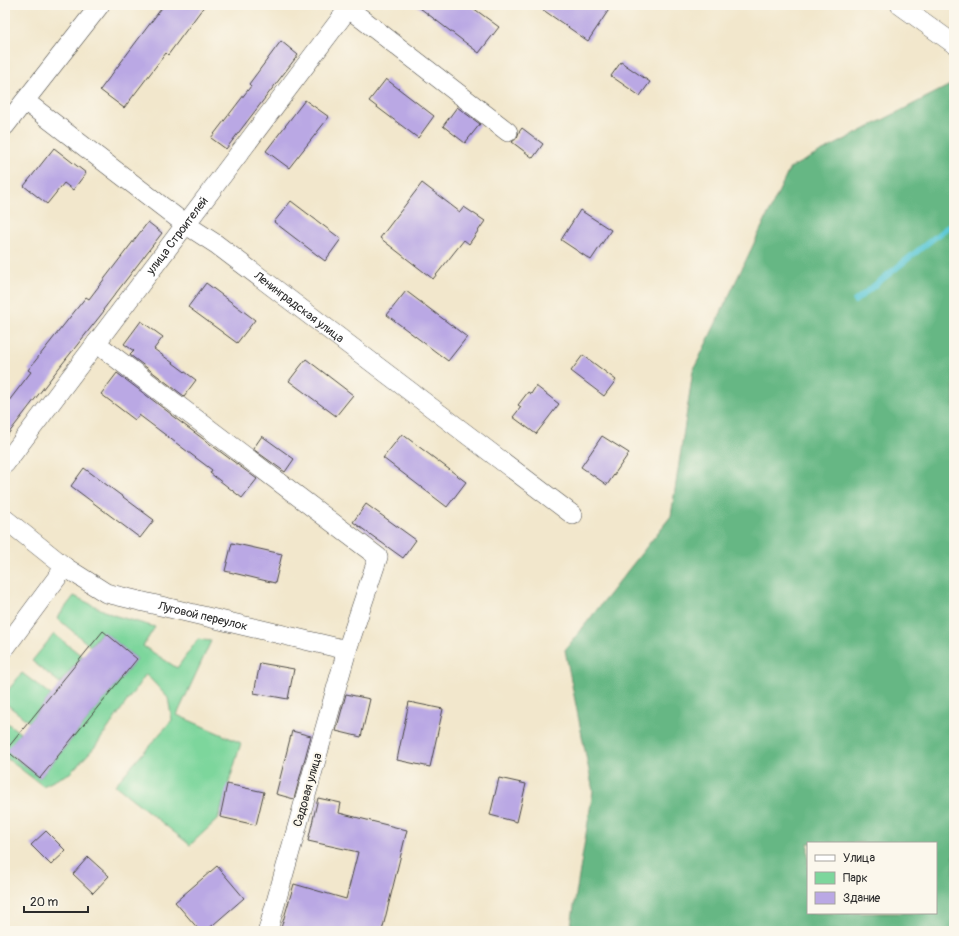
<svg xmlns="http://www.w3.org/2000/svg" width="959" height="936" font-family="Pangolin,sans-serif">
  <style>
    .green { fill: #7dd69c; stroke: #548064 }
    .forest { fill: #66b784; stroke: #487158; fill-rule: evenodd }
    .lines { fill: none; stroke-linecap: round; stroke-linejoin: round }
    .stream { stroke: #5ec9d7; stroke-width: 6 }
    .building { fill: #baa8e4 }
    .minor-casing { stroke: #494743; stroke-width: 20 }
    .minor { stroke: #fff; stroke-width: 19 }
    .labels { text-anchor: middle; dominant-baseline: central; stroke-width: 4; stroke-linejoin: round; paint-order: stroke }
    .street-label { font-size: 12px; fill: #2b2b2b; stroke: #fbf7ec }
  </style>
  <rect width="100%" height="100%" fill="#fbf7ec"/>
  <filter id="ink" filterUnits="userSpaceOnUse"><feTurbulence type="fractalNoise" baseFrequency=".025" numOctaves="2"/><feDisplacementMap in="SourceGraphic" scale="8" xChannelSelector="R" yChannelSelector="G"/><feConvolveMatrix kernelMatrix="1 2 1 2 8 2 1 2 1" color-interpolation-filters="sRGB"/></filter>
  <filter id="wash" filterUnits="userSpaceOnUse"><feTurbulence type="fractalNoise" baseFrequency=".012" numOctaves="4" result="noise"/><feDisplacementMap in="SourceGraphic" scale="16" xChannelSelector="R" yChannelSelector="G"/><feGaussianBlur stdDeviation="0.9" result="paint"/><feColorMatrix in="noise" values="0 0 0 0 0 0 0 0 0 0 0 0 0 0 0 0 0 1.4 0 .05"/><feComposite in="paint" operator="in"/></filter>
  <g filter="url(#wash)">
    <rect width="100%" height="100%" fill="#f2e7cc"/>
    <!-- green -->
    <g class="green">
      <path d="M74 596 113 615 155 627 143 646 177 668 198 639 211 641 177 715 241 743 218 819 190 845 115 785 172 720 168 698 146 674 95 747 70 773 43 786 5 757V721L20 733 6 751 40 778 137 659 103 631 90 646 57 618Z"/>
      <path d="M54 634 82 656 60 683 32 661Z"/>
      <path d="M22 673 51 695 29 722 5 703V694Z"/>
    </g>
    <!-- forest -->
    <path class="forest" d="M954 83V931H570L593 791 565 650 671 516 693 371 790 168ZM808 843H936V913H808Z"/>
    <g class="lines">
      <!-- stream -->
      <path class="stream" d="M855 301 954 222"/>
    </g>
    <g id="blocks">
      <!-- building -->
      <g class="building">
        <path d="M164 5H205L168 55 166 53 124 108 100 90Z"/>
        <path d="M416 5H469L499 27 479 53Z"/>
        <path d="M536 5H612L588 41Z"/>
        <path d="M281 41 298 55 226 149 211 138 251 86 249 84Z"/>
        <path d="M621 62 650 82 640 96 611 76Z"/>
        <path d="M386 79 434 116 418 138 369 101Z"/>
        <path d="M305 100 329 117 289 168 266 151Z"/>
        <path d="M457 107 480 124 465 143 443 126Z"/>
        <path d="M522 128 543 144 533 158 512 142 517 138 519 132Z"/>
        <path d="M54 148 86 173 73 190 64 183 47 204 24 186Z"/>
        <path d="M422 183 460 212 464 207 485 221 469 244 464 240 433 279 380 238Z"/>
        <path d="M291 201 341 239 325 261 274 222Z"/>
        <path d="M580 210 611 230 591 260 561 240Z"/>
        <path d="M148 222 162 233 103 310 104 311 55 373 5 438V406L31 372 28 370 86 297 89 299Z"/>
        <path d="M206 283 255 320 237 343 188 307Z"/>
        <path d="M406 291 467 337 448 361 387 315Z"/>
        <path d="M141 321 163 337 154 349 196 380 184 396 130 355 134 351 124 344Z"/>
        <path d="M583 355 616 380 604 396 571 371Z"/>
        <path d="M306 359 353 395 336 416 289 381Z"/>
        <path d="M117 373 171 414V415L257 479 242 498 210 473 212 470 139 415 135 420 101 394Z"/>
        <path d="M536 386 559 404 536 434 513 417 521 407 518 405 528 392 531 394Z"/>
        <path d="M402 434 466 482 447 507 383 458Z"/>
        <path d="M262 436 294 459 285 472 253 449Z"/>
        <path d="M602 436 629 453 607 485 581 467Z"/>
        <path d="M84 468 154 520 140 538 71 486Z"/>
        <path d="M366 504 416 540 403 558 353 522Z"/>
        <path d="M232 543 282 554 275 583 225 571Z"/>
        <path d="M103 631 137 659 40 778 6 750Z"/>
        <path d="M260 663 294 669 288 699 254 693Z"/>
        <path d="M346 694 370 699 361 737 336 731Z"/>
        <path d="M409 702 443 709 430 767 397 760Z"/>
        <path d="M292 731 311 736 294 799 276 794Z"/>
        <path d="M499 778 526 784 517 822 490 815Z"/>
        <path d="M227 784 264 792 256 825 220 817Z"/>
        <path d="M318 798 341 803 339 813 407 830 382 931H290L281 928 294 884 346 899 358 852 308 841Z"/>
        <path d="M46 831 66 851 51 865 31 845Z"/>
        <path d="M88 857 109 876 93 893 73 874Z"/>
        <path d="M217 866 244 898 206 931H200L175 902Z"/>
      </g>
    </g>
  </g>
  <g filter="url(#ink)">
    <use href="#blocks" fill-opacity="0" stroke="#494743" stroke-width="1"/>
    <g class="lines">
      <defs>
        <g id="minor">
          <path d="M344 5 508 132"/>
          <path d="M900 5 954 44"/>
          <path id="s1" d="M25 101 185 224 216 244 573 515"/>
          <path d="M5 126 100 5"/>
          <path d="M96 343 378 557 347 650 268 930"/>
          <path id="s2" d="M5 464 351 5"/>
          <path id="s3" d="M5 519 65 567 106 593 347 650"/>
          <path d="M5 648 65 567"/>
        </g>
      </defs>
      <!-- minor casing -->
      <use href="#minor" class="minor-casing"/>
      <!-- minor -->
      <use href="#minor" class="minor"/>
    </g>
  </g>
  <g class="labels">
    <!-- street labels -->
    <g class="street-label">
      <text stroke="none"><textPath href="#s2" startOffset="286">улица Строителей</textPath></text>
      <text stroke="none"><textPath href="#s1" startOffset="343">Ленинградская улица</textPath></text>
      <text stroke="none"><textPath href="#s3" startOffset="225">Луговой переулок</textPath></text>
      <text transform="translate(308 790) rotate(-74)">Садовая улица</text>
    </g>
  </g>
  <!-- margin -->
  <rect width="959" height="936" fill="none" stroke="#fbf7ec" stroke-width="20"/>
  <!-- legend -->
  <rect x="807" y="842" width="130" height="72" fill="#fbf7ec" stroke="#a8a59f"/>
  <rect x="815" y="855" width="20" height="6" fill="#ffffff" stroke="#a8a59f"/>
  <text x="843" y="862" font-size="12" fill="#2b2b2b">Улица</text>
  <rect x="815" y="872" width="20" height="12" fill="#7dd69c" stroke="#a8a59f"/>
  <text x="843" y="882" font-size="12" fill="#2b2b2b">Парк</text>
  <rect x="815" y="892" width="20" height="12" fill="#baa8e4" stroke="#a8a59f"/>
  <text x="843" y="902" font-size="12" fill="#2b2b2b">Здание</text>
  <!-- scale -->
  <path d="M24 906v6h64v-6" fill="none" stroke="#2b2b2b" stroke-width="2"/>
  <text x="30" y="906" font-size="12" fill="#2b2b2b" stroke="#fbf7ec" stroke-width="3" paint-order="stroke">20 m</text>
</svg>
